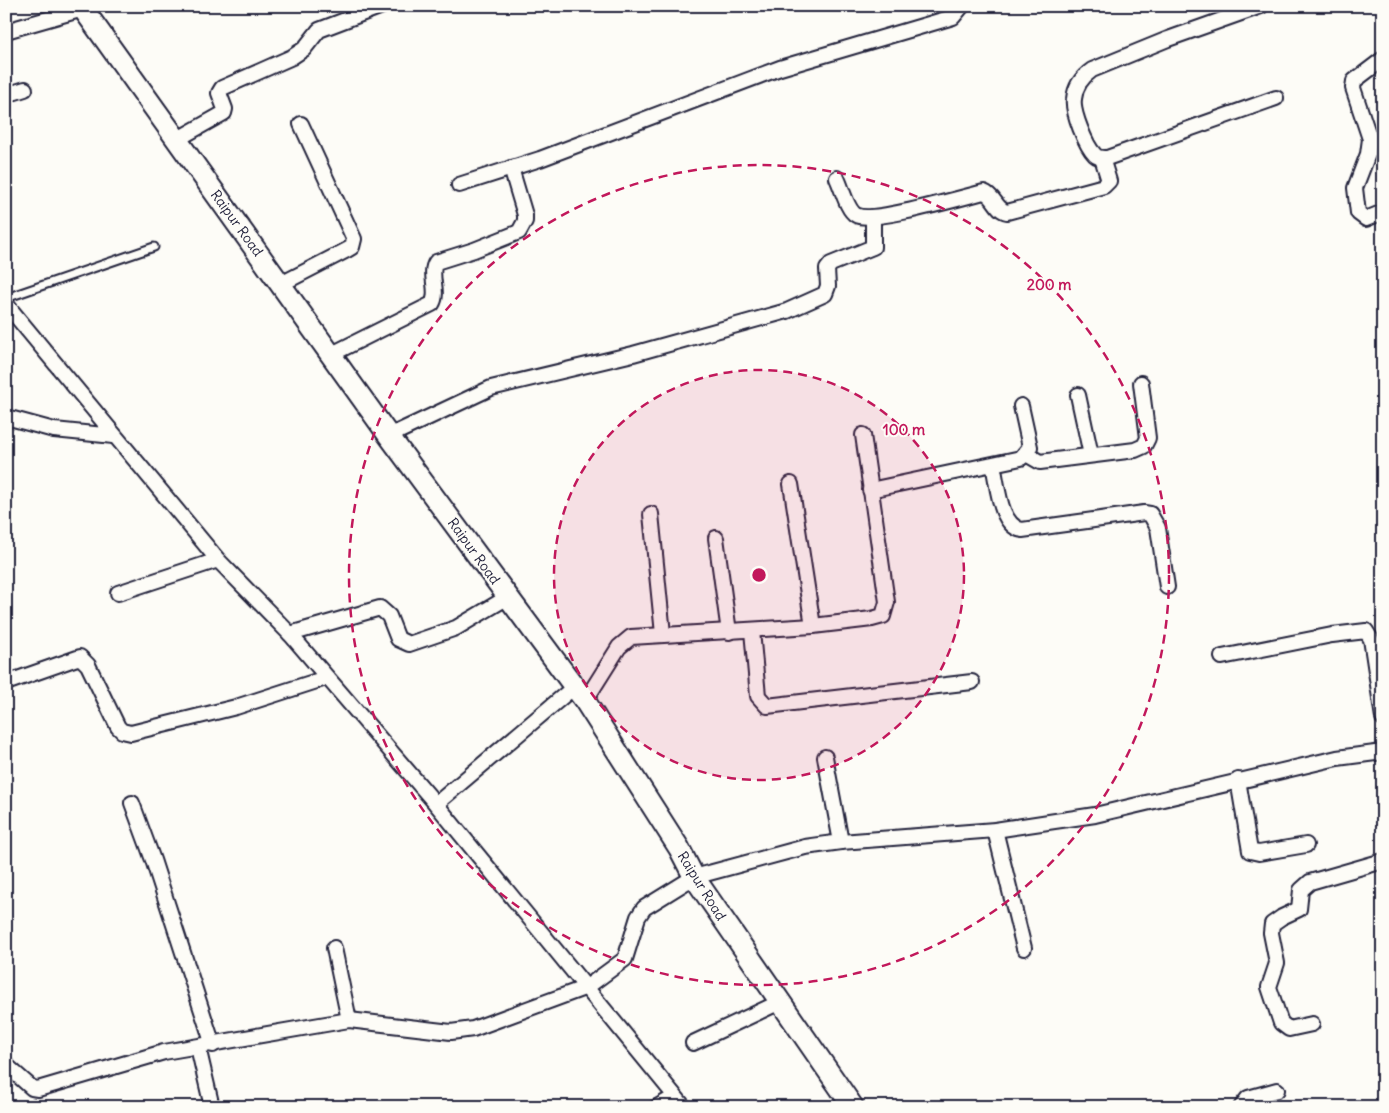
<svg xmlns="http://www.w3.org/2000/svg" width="1389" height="1113" font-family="Delius,sans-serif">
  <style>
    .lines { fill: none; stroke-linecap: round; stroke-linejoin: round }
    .lane-casing { stroke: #22223b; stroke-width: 11 }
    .street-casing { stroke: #22223b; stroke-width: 18 }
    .secondary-casing { stroke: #22223b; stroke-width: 24 }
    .lane { stroke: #fdfcf7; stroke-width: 7 }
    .street { stroke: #fdfcf7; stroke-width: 14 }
    .secondary { stroke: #fdfcf7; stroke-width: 20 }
    .ring { fill: none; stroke: #c2185b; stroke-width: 2.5; stroke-dasharray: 9 6 }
    .labels { text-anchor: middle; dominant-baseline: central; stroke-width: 4; stroke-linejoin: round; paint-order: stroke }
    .street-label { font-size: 14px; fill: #22223b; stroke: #fdfcf7 }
    .centre { fill: #c2185b; stroke: #fdfcf7; stroke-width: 2.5 }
    .ring-label { font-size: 15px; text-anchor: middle; font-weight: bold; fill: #c2185b; stroke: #fdfcf7; stroke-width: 4; stroke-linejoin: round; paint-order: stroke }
  </style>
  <rect width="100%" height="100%" fill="#fdfcf7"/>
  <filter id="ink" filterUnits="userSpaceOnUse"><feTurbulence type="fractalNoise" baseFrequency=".02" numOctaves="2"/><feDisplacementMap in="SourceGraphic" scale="10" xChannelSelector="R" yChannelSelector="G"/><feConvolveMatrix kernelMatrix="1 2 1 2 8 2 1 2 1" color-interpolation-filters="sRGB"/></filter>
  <g filter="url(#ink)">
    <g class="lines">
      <defs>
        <path id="lane" d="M6 298 154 247"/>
        <g id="street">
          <path d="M1261 6 1168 39 1092 70C1082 77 1075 87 1074 99 1072 112 1086 146 1095 155 1098 158 1103 158 1107 158L1276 98"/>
          <path d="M6 31 83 9"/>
          <path d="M1383 59 1354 81 1353 88 1370 139 1368 154 1355 188 1358 213 1366 219 1383 212"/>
          <path d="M6 95 25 89"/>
          <path d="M176 140 224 113 225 109 219 93 222 88 292 57 304 49 319 30 382 6"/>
          <path d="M837 178C842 188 847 210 856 215 871 224 963 197 984 192 995 196 996 210 1007 212L1104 186 1109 181 1102 158"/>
          <path d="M459 185 540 159 780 68 953 17 962 6"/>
          <path d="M281 284 347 250 352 247 354 239 301 124"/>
          <path d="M6 304 218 560 290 634 436 804 684 1107"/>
          <path d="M332 354 432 304C440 292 428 274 436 262L474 250 519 232 525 221V215L511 168"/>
          <path d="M1078 395 1091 455"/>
          <path d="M6 417 54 430 114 436"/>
          <path d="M389 436 491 388 633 354 787 311 825 294 828 286 827 269 831 264 873 247V217"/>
          <path d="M1026 454 1040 462 1135 450 1144 446 1148 438 1141 383"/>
          <path d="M993 465C998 485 999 525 1022 530L1144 513 1150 514 1158 528 1167 587"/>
          <path d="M791 484 813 626"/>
          <path d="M870 490 1021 458 1030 447 1021 406"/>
          <path d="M651 514 663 634"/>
          <path d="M716 538 729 632"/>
          <path d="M118 593 218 560"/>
          <path d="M752 631 758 696 767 706 972 682"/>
          <path d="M290 634 380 608 389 616 398 639 409 644 456 628 508 597"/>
          <path d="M1222 657 1332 635 1366 631 1371 639 1383 718"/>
          <path d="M6 683 80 657 88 665 118 727 122 731 131 733 236 707 326 678"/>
          <path d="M585 701 619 647 631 637 813 626 872 619 883 616 887 602 863 435"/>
          <path d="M825 757 841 842"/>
          <path d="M1238 780 1250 851 1259 853 1306 845"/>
          <path d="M132 803 153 860 213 1045"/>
          <path d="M436 804 574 687"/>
          <path d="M995 830 1024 948"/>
          <path d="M334 948 349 1020"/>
          <path d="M1312 1024 1289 1029 1281 1023 1269 987 1277 963 1271 933 1272 924 1282 917 1299 909 1301 890 1310 882 1383 861"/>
          <path d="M693 1043 780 1002"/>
          <path d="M198 1047 212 1107"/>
          <path d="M6 1065 32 1088 38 1089 164 1052 349 1020 451 1032 473 1029 587 987 625 959 638 917 644 908 694 877 805 847 841 842 995 830 1095 815 1337 758 1383 752"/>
          <path d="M657 1107 674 1097"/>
          <path d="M1241 1107 1248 1098 1277 1090"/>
        </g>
        <path id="secondary" d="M81 6 389 436 585 701 679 848 694 877 853 1107"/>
      </defs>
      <!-- lane casing -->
      <use href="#lane" class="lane-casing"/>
      <!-- street casing -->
      <use href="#street" class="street-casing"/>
      <!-- secondary casing -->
      <use href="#secondary" class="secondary-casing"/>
      <!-- lane -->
      <use href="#lane" class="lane"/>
      <!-- street -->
      <use href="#street" class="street"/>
      <!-- secondary -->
      <use href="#secondary" class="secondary"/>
    </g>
  </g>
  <!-- distance rings -->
  <circle cx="759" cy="575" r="205" fill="#c2185b" fill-opacity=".12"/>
  <g class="ring">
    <circle cx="759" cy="575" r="205"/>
    <circle cx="759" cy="575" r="410"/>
  </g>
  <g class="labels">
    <!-- street labels -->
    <g class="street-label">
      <text transform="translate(237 223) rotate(54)">Raipur Road</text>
      <text transform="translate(474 551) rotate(54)">Raipur Road</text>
      <text transform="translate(702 886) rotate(58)">Raipur Road</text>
    </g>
  </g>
  <circle cx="759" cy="575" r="8" class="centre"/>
  <g class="ring-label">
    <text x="1049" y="290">200 m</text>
    <text x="904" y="435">100 m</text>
  </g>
  <!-- margin -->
  <rect width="1389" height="1113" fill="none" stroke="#fdfcf7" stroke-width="25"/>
  <rect x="12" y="12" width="1364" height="1088" fill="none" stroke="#22223b" stroke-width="2" filter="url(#ink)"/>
</svg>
